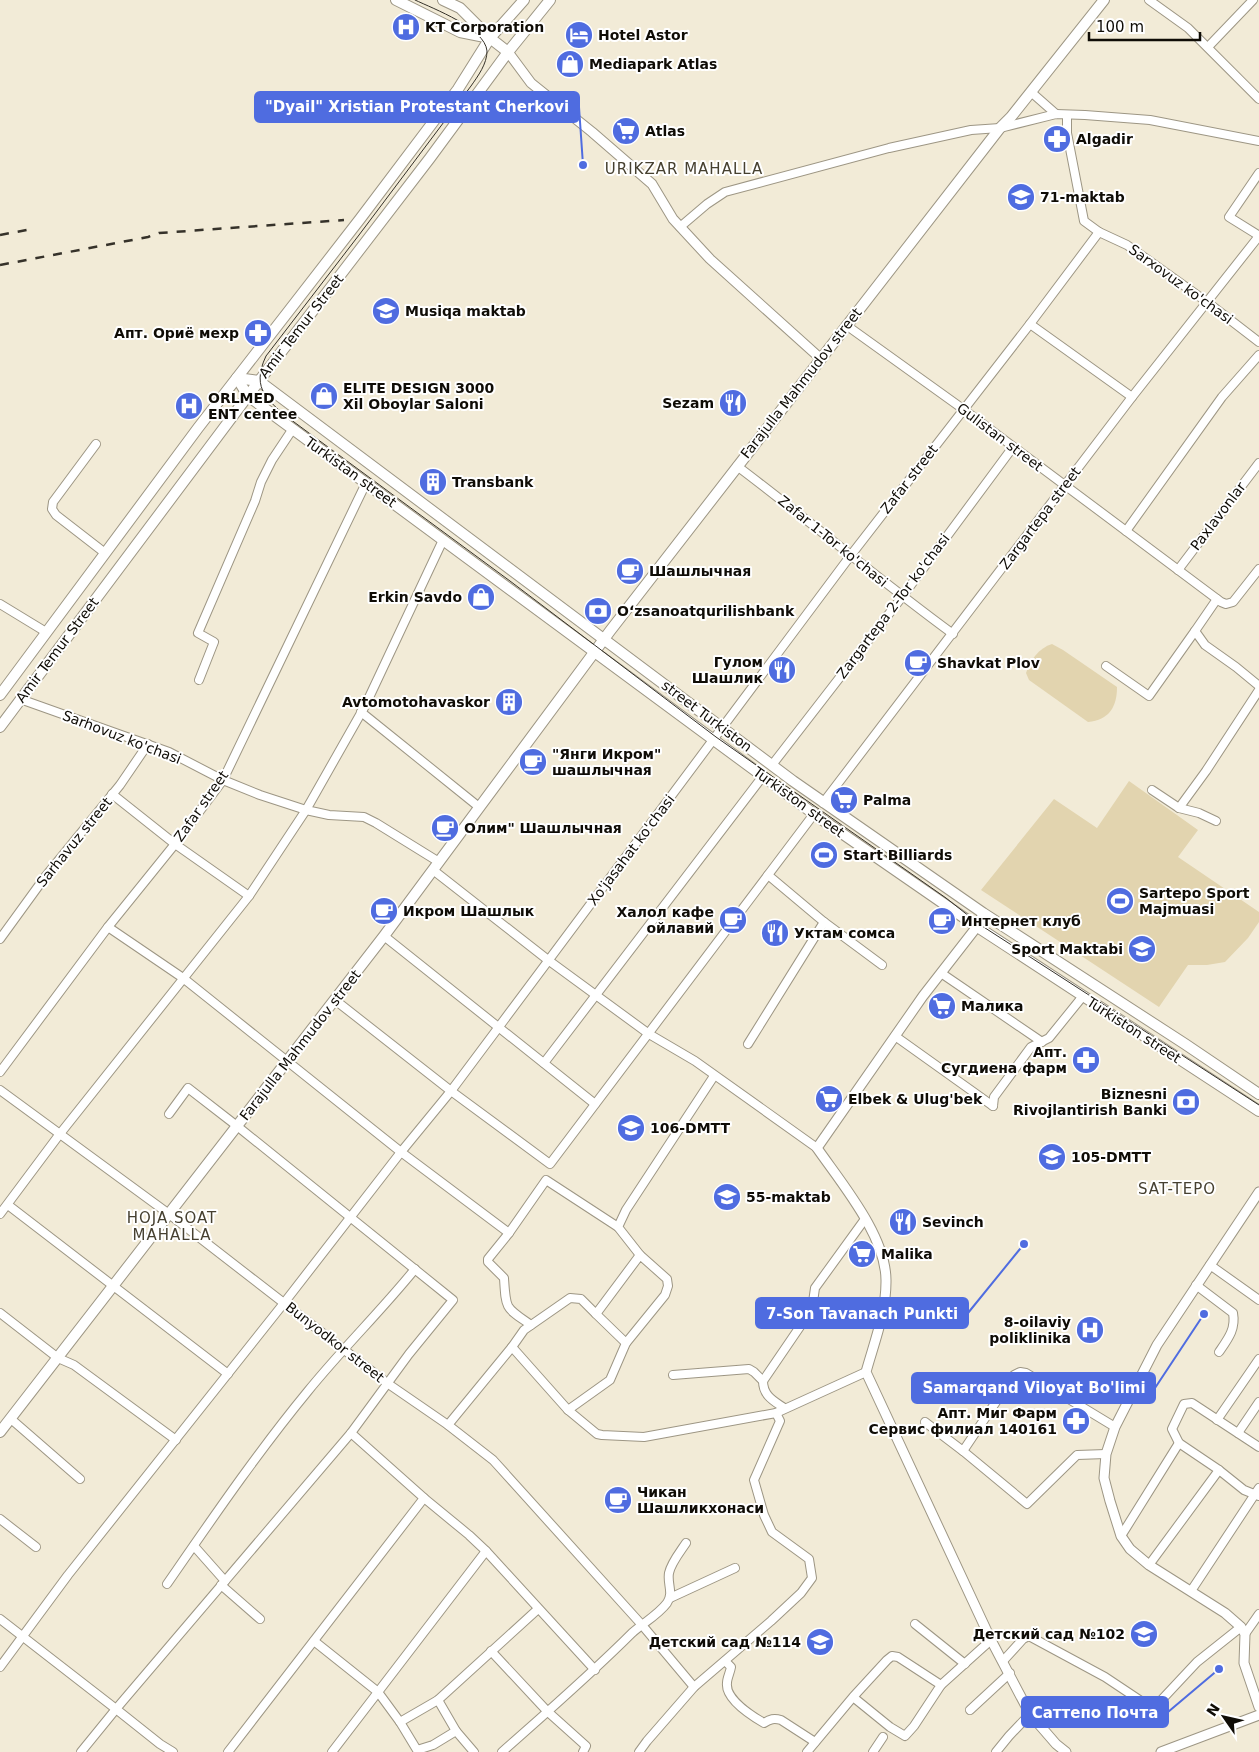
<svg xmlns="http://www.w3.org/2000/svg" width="1259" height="1752" font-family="'DejaVu Sans',sans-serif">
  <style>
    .green { fill: #e2d4af }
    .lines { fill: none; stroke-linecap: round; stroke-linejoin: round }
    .minor-casing { stroke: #9d9684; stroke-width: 10 }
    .tertiary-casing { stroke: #9d9684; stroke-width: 11 }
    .secondary-casing { stroke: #9d9684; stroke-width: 12 }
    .minor { stroke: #fff; stroke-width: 8 }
    .tertiary { stroke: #fff; stroke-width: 9 }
    .secondary { stroke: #fff; stroke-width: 10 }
    .tram { stroke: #36322a; stroke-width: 1 }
    .rail { stroke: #36322a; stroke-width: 2.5; stroke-dasharray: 9 9; stroke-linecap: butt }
    .labels { text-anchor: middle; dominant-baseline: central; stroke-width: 4; stroke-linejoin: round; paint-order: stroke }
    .poi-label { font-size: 14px; font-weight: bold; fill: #0f0c06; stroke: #fff; text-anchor: start }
    .street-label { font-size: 14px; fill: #0f0c06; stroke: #fff }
    .neighbourhood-label { font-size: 15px; letter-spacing: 1px; fill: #464030; stroke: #fff }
    .leader { fill: none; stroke: #4f6ce0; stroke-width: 2 }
    .callout-dot { fill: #4f6ce0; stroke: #fff; stroke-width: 2 }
    .callout { fill: #4f6ce0; stroke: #4f6ce0; stroke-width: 2 }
    .callout-label { font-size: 15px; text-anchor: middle; font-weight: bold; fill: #fff }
  </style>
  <rect width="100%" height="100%" fill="#f2ebd7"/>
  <!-- green -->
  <g class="green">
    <path d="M1052 644 1063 650 1117 687C1117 707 1109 720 1088 722L1029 680 1026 673C1030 660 1039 648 1052 644Z"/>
    <path d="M1129 781 1198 830 1178 857 1259 912V922L1248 938 1225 962 1207 965H1188L1159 1007 981 890 1054 799 1097 828Z"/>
  </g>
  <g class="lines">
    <defs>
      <g id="minor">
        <path d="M1149 0 1188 28 1259 99"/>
        <path d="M1208 47 1253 0"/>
        <path d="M1031 92 1056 114"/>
        <path d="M1067 115V133L1084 221 1099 232 1127 245 1207 302 1259 342"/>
        <path d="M680 227 707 204 725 192 889 148 971 130 1000 128 1056 114 1085 115 1150 120 1259 141"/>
        <path d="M1258 235 1229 217 1259 173"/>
        <path d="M1030 324 1132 397"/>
        <path d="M846 325 963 409 1221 602 1226 604 1233 602 1259 569"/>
        <path d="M96 444 53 502 52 509 56 515 105 553"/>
        <path d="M737 466C810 521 879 580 953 634"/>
        <path d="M1126 531 1222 397 1259 355"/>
        <path d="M1178 570 1259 463"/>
        <path d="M1217 599 1195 631 1205 645 1236 667 1259 686"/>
        <path d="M0 604 46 632"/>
        <path d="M1106 666 1149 696 1195 631"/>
        <path d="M199 680 214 642 198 633 255 501 261 482 272 460 292 430"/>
        <path d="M20 699 169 752 223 780 260 795 306 810 329 815 364 817 376 823 439 862"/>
        <path d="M361 712 479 807"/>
        <path d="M772 765 902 597 1013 447"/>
        <path d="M1152 790 1179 808 1206 771 1259 690"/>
        <path d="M112 794 175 844 249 896"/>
        <path d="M823 803 1132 397 1259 236"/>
        <path d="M1179 808 1199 813 1216 821"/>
        <path d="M433 870 548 960 649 1034 695 1061 817 1148"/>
        <path d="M768 875 824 922 882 965"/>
        <path d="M108 927 183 978 401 1152 509 1233"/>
        <path d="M384 936 595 1104"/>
        <path d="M0 939 45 877 120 785 148 744"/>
        <path d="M941 973 1042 1042"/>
        <path d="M335 1000 451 1091 550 1164 814 814"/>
        <path d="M895 1036 993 1106"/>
        <path d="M748 1044 824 922"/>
        <path d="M544 1063 763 776"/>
        <path d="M0 1072 108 927 175 844 223 780 366 483"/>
        <path d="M0 1090 169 1214 387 1383 448 1425 493 1460 642 1625 694 1687"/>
        <path d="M993 1106 994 1097 1031 1047 1049 1038 1083 996"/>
        <path d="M8 1205 228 1374"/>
        <path d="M0 1214 59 1135 249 896 306 810 365 706 443 540"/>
        <path d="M640 1255 618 1227 626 1210 714 1076"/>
        <path d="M1210 1265 1259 1300"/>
        <path d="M1196 1285 1233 1313C1236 1329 1228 1339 1219 1352"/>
        <path d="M0 1313 58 1358 74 1365 176 1440"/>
        <path d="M596 1314 626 1343"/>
        <path d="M531 1325C505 1307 506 1310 504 1278L488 1262V1259L509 1233 546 1180 618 1227"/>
        <path d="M512 1347 524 1330 570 1298 581 1299 596 1314 640 1255 667 1279 668 1286 665 1295 626 1343 610 1380 568 1410"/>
        <path d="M673 1375 749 1369 754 1372 763 1381C763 1396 774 1401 784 1408"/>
        <path d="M763 1381 812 1309 815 1288 865 1219"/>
        <path d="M11 1419 80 1479"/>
        <path d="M1217 1420 1259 1359"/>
        <path d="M925 1422 963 1451 1014 1375 1020 1372 1026 1373 1115 1427"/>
        <path d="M448 1425 512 1347 568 1410 597 1434 602 1435 644 1437 776 1413 866 1372"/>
        <path d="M1238 1433 1259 1402"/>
        <path d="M1259 1447 1192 1403 1184 1404 1172 1429 1179 1443 1219 1470 1244 1490 1259 1496"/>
        <path d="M963 1451 1027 1504 1077 1455 1106 1454"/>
        <path d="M424 1498 469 1535 486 1551 595 1670"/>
        <path d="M0 1519 36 1547"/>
        <path d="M1121 1536 1179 1443"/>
        <path d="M194 1546 225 1581"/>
        <path d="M486 1551 378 1692 400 1722 438 1700 538 1609"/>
        <path d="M1149 1565 1219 1470"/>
        <path d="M167 1584C212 1519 257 1453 308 1391 342 1349 381 1311 415 1269"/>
        <path d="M221 1585 260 1619"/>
        <path d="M1191 1591 1259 1488"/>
        <path d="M670 1598 735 1568"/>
        <path d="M0 1619 116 1709 351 1433 409 1354 453 1300 237 1126 188 1088 169 1114"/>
        <path d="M915 1624 965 1664"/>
        <path d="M1245 1634 1259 1614"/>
        <path d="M314 1641 378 1692 332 1752"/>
        <path d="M491 1651 547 1711 586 1746 583 1752"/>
        <path d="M725 1661 731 1667C730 1673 727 1678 727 1683 725 1699 752 1716 764 1723 770 1719 774 1718 781 1720L815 1742"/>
        <path d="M1003 1661 1023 1639 1029 1636 1105 1677 1153 1709 1197 1662 1241 1627"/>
        <path d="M0 1667 68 1575 284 1303 401 1152 451 1091 851 555 1030 324 1099 232"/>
        <path d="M941 1685 991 1640"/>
        <path d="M438 1700 456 1731"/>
        <path d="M970 1710 1010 1673"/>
        <path d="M400 1722 417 1750 433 1745 456 1731 474 1752"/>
        <path d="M81 1752 116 1709 160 1744 173 1752"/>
        <path d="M228 1752 424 1498 351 1433"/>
        <path d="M502 1752C546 1713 590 1675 632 1633 643 1623 658 1615 667 1603 674 1593 667 1584 669 1573 671 1563 680 1552 686 1543"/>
        <path d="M639 1752 647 1741 694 1687 771 1621 801 1593 812 1578 809 1559 772 1532 764 1515 754 1480 780 1421 776 1413"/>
        <path d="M807 1752 853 1697 887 1660 892 1656 898 1657 941 1685 914 1726 905 1736 890 1727 853 1697"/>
        <path d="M873 1752 883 1737"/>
        <path d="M996 1752 1009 1736 1030 1714"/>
      </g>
      <g id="tertiary">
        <path d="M508 52 531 83 592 132 652 184 673 219 710 259 820 358"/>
        <path d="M983 913 979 924 923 996 817 1148C842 1184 887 1237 886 1282 886 1313 874 1343 866 1372L991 1640 1030 1714 1056 1744 1066 1752"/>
        <path d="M1259 1192 1157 1345 1115 1427 1106 1454 1104 1478 1110 1501 1121 1536 1130 1549 1149 1565 1225 1613 1241 1627 1245 1634 1244 1663 1259 1707"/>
        <path d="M1161 1752 1259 1715"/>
      </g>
      <g id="secondary">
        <path d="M396 0 460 32 490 38"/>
        <path d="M443 0 460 8 490 38 508 52"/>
        <path d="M237 378 248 396 814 814 976 926 1259 1111"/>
        <path d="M237 378 259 381 793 781 983 913 1185 1044 1259 1094"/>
        <path d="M0 695 198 428 360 219 458 89 490 38 524 0"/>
        <path d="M0 727 259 381 430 158 508 52 550 0"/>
        <path d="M0 1432 384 936 610 631 1000 128 1011 117 1104 0"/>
      </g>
    </defs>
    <!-- minor casing -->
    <use href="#minor" class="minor-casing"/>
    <!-- tertiary casing -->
    <use href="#tertiary" class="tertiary-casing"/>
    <!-- secondary casing -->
    <use href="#secondary" class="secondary-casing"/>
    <!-- minor -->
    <use href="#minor" class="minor"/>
    <!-- tertiary -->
    <use href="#tertiary" class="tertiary"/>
    <!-- secondary -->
    <use href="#secondary" class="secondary"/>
    <!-- tram -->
    <path class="tram" d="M415 0C434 9 485 28 487 51 487 64 478 76 471 86L359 235 266 356C250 390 269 402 294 422L510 581 716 737 946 898 979 924 1259 1105"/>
    <!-- rail -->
    <g class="rail">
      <path d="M0 235 32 229"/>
      <path d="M0 265 148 237 159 233 344 220"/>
    </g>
  </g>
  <!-- icons -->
  <defs>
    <symbol id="hospital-disc" viewBox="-11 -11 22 22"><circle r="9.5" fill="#4f6ce0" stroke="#fff"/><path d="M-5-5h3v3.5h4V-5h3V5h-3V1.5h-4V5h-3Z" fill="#fff"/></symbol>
    <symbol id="hotel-disc" viewBox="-11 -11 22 22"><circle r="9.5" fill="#4f6ce0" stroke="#fff"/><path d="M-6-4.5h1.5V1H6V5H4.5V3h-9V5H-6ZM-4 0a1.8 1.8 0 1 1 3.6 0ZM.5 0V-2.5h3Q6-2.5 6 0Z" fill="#fff"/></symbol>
    <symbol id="shop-disc" viewBox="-11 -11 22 22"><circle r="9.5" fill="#4f6ce0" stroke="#fff"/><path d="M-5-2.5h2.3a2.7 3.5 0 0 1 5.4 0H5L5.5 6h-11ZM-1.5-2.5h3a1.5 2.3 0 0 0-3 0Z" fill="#fff"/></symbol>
    <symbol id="supermarket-disc" viewBox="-11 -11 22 22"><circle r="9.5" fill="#4f6ce0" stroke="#fff"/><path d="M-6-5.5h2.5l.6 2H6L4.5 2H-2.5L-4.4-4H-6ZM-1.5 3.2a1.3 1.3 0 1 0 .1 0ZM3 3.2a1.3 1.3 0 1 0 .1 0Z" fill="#fff"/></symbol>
    <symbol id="pharmacy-disc" viewBox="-11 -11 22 22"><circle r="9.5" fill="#4f6ce0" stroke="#fff"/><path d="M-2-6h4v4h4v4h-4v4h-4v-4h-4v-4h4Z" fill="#fff"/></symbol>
    <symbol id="school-disc" viewBox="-11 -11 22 22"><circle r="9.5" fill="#4f6ce0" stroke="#fff"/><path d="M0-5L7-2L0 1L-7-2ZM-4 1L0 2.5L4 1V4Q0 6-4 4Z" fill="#fff"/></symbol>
    <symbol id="restaurant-disc" viewBox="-11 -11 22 22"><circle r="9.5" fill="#4f6ce0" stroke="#fff"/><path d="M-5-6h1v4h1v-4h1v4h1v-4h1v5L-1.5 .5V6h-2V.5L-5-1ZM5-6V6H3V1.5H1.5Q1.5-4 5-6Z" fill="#fff"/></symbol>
    <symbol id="building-disc" viewBox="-11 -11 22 22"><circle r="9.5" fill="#4f6ce0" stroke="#fff"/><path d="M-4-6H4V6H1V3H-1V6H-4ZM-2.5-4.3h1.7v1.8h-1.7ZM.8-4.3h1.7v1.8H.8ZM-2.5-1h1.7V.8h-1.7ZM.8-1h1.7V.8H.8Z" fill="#fff"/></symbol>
    <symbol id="cafe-disc" viewBox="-11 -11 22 22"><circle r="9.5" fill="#4f6ce0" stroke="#fff"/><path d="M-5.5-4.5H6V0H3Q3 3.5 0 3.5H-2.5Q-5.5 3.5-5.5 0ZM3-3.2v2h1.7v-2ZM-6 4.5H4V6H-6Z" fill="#fff"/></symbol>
    <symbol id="bank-disc" viewBox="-11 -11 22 22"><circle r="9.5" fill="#4f6ce0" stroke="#fff"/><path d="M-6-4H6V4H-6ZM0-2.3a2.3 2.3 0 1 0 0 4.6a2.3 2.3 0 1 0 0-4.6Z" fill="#fff"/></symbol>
    <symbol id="stadium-disc" viewBox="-11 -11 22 22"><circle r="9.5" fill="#4f6ce0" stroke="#fff"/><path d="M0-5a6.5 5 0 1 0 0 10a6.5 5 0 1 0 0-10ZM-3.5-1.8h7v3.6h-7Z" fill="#fff"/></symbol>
  </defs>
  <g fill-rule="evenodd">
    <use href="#hospital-disc" x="390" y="11" width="32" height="32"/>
    <use href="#hotel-disc" x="563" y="19" width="32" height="32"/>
    <use href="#shop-disc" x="554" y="48" width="32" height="32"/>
    <use href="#supermarket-disc" x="610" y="115" width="32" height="32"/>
    <use href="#pharmacy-disc" x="1041" y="123" width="32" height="32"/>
    <use href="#school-disc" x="1005" y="181" width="32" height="32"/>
    <use href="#school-disc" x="370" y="295" width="32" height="32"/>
    <use href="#pharmacy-disc" x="242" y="317" width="32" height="32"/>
    <use href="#shop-disc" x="308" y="380" width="32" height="32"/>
    <use href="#restaurant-disc" x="717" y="387" width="32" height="32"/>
    <use href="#hospital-disc" x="173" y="390" width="32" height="32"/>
    <use href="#building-disc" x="417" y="466" width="32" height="32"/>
    <use href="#cafe-disc" x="614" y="555" width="32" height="32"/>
    <use href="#shop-disc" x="465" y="581" width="32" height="32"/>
    <use href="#bank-disc" x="582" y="595" width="32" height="32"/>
    <use href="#cafe-disc" x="902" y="647" width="32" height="32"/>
    <use href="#restaurant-disc" x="766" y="654" width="32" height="32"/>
    <use href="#building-disc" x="493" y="686" width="32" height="32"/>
    <use href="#cafe-disc" x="517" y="746" width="32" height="32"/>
    <use href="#supermarket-disc" x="828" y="784" width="32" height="32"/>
    <use href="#cafe-disc" x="429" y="812" width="32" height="32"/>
    <use href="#stadium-disc" x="808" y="839" width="32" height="32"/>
    <use href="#stadium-disc" x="1104" y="885" width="32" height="32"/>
    <use href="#cafe-disc" x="368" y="895" width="32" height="32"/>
    <use href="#cafe-disc" x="717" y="904" width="32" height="32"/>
    <use href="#cafe-disc" x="926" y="905" width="32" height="32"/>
    <use href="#restaurant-disc" x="759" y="917" width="32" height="32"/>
    <use href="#school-disc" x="1126" y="933" width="32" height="32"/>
    <use href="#supermarket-disc" x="926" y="990" width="32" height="32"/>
    <use href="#pharmacy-disc" x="1070" y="1044" width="32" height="32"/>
    <use href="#supermarket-disc" x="813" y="1083" width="32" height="32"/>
    <use href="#bank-disc" x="1170" y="1086" width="32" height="32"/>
    <use href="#school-disc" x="615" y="1112" width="32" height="32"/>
    <use href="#school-disc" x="1036" y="1141" width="32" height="32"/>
    <use href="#school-disc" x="711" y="1181" width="32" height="32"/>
    <use href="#restaurant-disc" x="887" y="1206" width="32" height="32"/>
    <use href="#supermarket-disc" x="846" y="1238" width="32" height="32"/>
    <use href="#hospital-disc" x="1074" y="1314" width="32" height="32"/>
    <use href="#pharmacy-disc" x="1060" y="1405" width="32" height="32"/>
    <use href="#cafe-disc" x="602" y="1484" width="32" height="32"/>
    <use href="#school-disc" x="1128" y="1618" width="32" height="32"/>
    <use href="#school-disc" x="804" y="1626" width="32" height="32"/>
  </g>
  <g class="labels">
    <!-- poi labels -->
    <g class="poi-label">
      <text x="425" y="27">KT Corporation</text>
      <text x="598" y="35">Hotel Astor</text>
      <text x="589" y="64">Mediapark Atlas</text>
      <text x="645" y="131">Atlas</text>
      <text x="1076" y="139">Algadir</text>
      <text x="1040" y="197">71-maktab</text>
      <text x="405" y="311">Musiqa maktab</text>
      <text x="239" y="333" text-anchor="end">Апт. Ориё мехр</text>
      <text x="343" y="388">ELITE DESIGN 3000<tspan x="343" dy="16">Xil Oboylar Saloni</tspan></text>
      <text x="208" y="398">ORLMED<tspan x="208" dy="16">ENT centee</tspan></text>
      <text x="714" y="403" text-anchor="end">Sezam</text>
      <text x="452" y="482">Transbank</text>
      <text x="649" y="571">Шашлычная</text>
      <text x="462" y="597" text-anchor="end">Erkin Savdo</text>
      <text x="617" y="611">Oʻzsanoatqurilishbank</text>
      <text x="763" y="662" text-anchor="end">Гулом<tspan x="763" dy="16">Шашлик</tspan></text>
      <text x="937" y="663">Shavkat Plov</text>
      <text x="490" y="702" text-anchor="end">Avtomotohavaskor</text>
      <text x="552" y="754">"Янги Икром"<tspan x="552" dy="16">шашлычная</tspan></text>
      <text x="863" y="800">Palma</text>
      <text x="464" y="828">Олим" Шашлычная</text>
      <text x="843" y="855">Start Billiards</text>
      <text x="1139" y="893">Sartepo Sport<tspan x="1139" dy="16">Majmuasi</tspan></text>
      <text x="403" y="911">Икром Шашлык</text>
      <text x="714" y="912" text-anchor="end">Халол кафе<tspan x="714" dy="16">ойлавий</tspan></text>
      <text x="961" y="921">Интернет клуб</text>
      <text x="794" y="933">Уктам сомса</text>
      <text x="1123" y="949" text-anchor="end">Sport Maktabi</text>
      <text x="961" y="1006">Малика</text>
      <text x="1067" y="1052" text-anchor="end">Апт.<tspan x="1067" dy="16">Сугдиена фарм</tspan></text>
      <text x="1167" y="1094" text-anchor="end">Biznesni<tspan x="1167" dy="16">Rivojlantirish Banki</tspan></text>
      <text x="848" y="1099">Elbek &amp; Ulug'bek</text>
      <text x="650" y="1128">106-DMTT</text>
      <text x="1071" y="1157">105-DMTT</text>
      <text x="746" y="1197">55-maktab</text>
      <text x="922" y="1222">Sevinch</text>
      <text x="881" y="1254">Malika</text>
      <text x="1071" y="1322" text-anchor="end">8-oilaviy<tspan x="1071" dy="16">poliklinika</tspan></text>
      <text x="1057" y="1413" text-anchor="end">Апт. Миг Фарм<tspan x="1057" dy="16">Сервис филиал 140161</tspan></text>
      <text x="637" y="1492">Чикан<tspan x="637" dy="16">Шашликхонаси</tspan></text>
      <text x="1125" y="1634" text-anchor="end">Детский сад №102</text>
      <text x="801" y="1642" text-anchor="end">Детский сад №114</text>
    </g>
    <!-- street labels -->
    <g class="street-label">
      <text transform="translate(1181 284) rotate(36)">Sarxovuz ko'chasi</text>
      <text transform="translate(301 326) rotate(-52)">Amir Temur Street</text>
      <text transform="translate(801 383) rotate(-52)">Farajulla Mahmudov street</text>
      <text transform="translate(1000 437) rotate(37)">Gulistan street</text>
      <text transform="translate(351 472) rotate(36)">Turkistan street</text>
      <text transform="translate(909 479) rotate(-52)">Zafar street</text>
      <text transform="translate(1218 516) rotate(-53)">Paxlavonlar</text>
      <text transform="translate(1040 518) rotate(-53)">Zargartepa street</text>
      <text transform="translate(833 541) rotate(39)">Zafar 1-Tor ko'chasi</text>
      <text transform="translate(893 606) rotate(-53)">Zargartepa 2-Tor ko'chasi</text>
      <text transform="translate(57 650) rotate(-53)">Amir Temur Street</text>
      <text transform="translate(707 716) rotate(37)">street Turkiston</text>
      <text transform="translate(122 737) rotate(21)">Sarhovuz ko'chasi</text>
      <text transform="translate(799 802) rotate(36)">Turkiston street</text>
      <text transform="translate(201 806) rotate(-55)">Zafar street</text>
      <text transform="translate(74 842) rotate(-51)">Sarhavuz street</text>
      <text transform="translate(631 850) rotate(-53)">Xo'jasahat ko'chasi</text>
      <text transform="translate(1134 1030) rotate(33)">Turkiston street</text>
      <text transform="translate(300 1045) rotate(-52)">Farajulla Mahmudov street</text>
      <text transform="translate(335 1342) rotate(38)">Bunyodkor street</text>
    </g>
    <!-- neighbourhood labels -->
    <g class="neighbourhood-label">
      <text x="684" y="169">URIKZAR MAHALLA</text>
      <text x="1177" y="1189">SAT-TEPO</text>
      <text x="172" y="1218">HOJA SOAT<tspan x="172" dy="17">MAHALLA</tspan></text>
    </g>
  </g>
  <!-- callouts -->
  <path class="leader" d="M583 165L579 107M1024 1244L968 1313M1204 1314L1155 1388M1219 1669L1168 1712"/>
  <g class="callout-dot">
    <circle cx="583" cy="165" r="5"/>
    <circle cx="1024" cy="1244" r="5"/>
    <circle cx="1204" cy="1314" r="5"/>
    <circle cx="1219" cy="1669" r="5"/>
  </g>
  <g class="callout">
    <rect x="255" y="92" width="324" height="30" rx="5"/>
    <rect x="756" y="1298" width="212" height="30" rx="5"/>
    <rect x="912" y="1373" width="243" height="30" rx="5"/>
    <rect x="1022" y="1697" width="146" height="30" rx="5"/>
  </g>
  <g class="callout-label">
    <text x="417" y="112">"Dyail" Xristian Protestant Cherkovi</text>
    <text x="862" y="1319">7-Son Tavanach Punkti</text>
    <text x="1034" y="1393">Samarqand Viloyat Bo'limi</text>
    <text x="1095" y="1718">Саттепо Почта</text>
  </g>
  <!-- north arrow -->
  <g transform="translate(1224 1717) rotate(304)" stroke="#ffffff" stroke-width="4" paint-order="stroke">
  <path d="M0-4L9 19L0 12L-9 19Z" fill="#0f0c06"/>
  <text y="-8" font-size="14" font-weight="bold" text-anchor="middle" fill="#0f0c06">N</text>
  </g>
  <!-- scale -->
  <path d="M1089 32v8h111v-8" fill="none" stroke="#0f0c06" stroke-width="2.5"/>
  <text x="1096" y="32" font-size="15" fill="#0f0c06" stroke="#ffffff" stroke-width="4" paint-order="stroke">100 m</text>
</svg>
